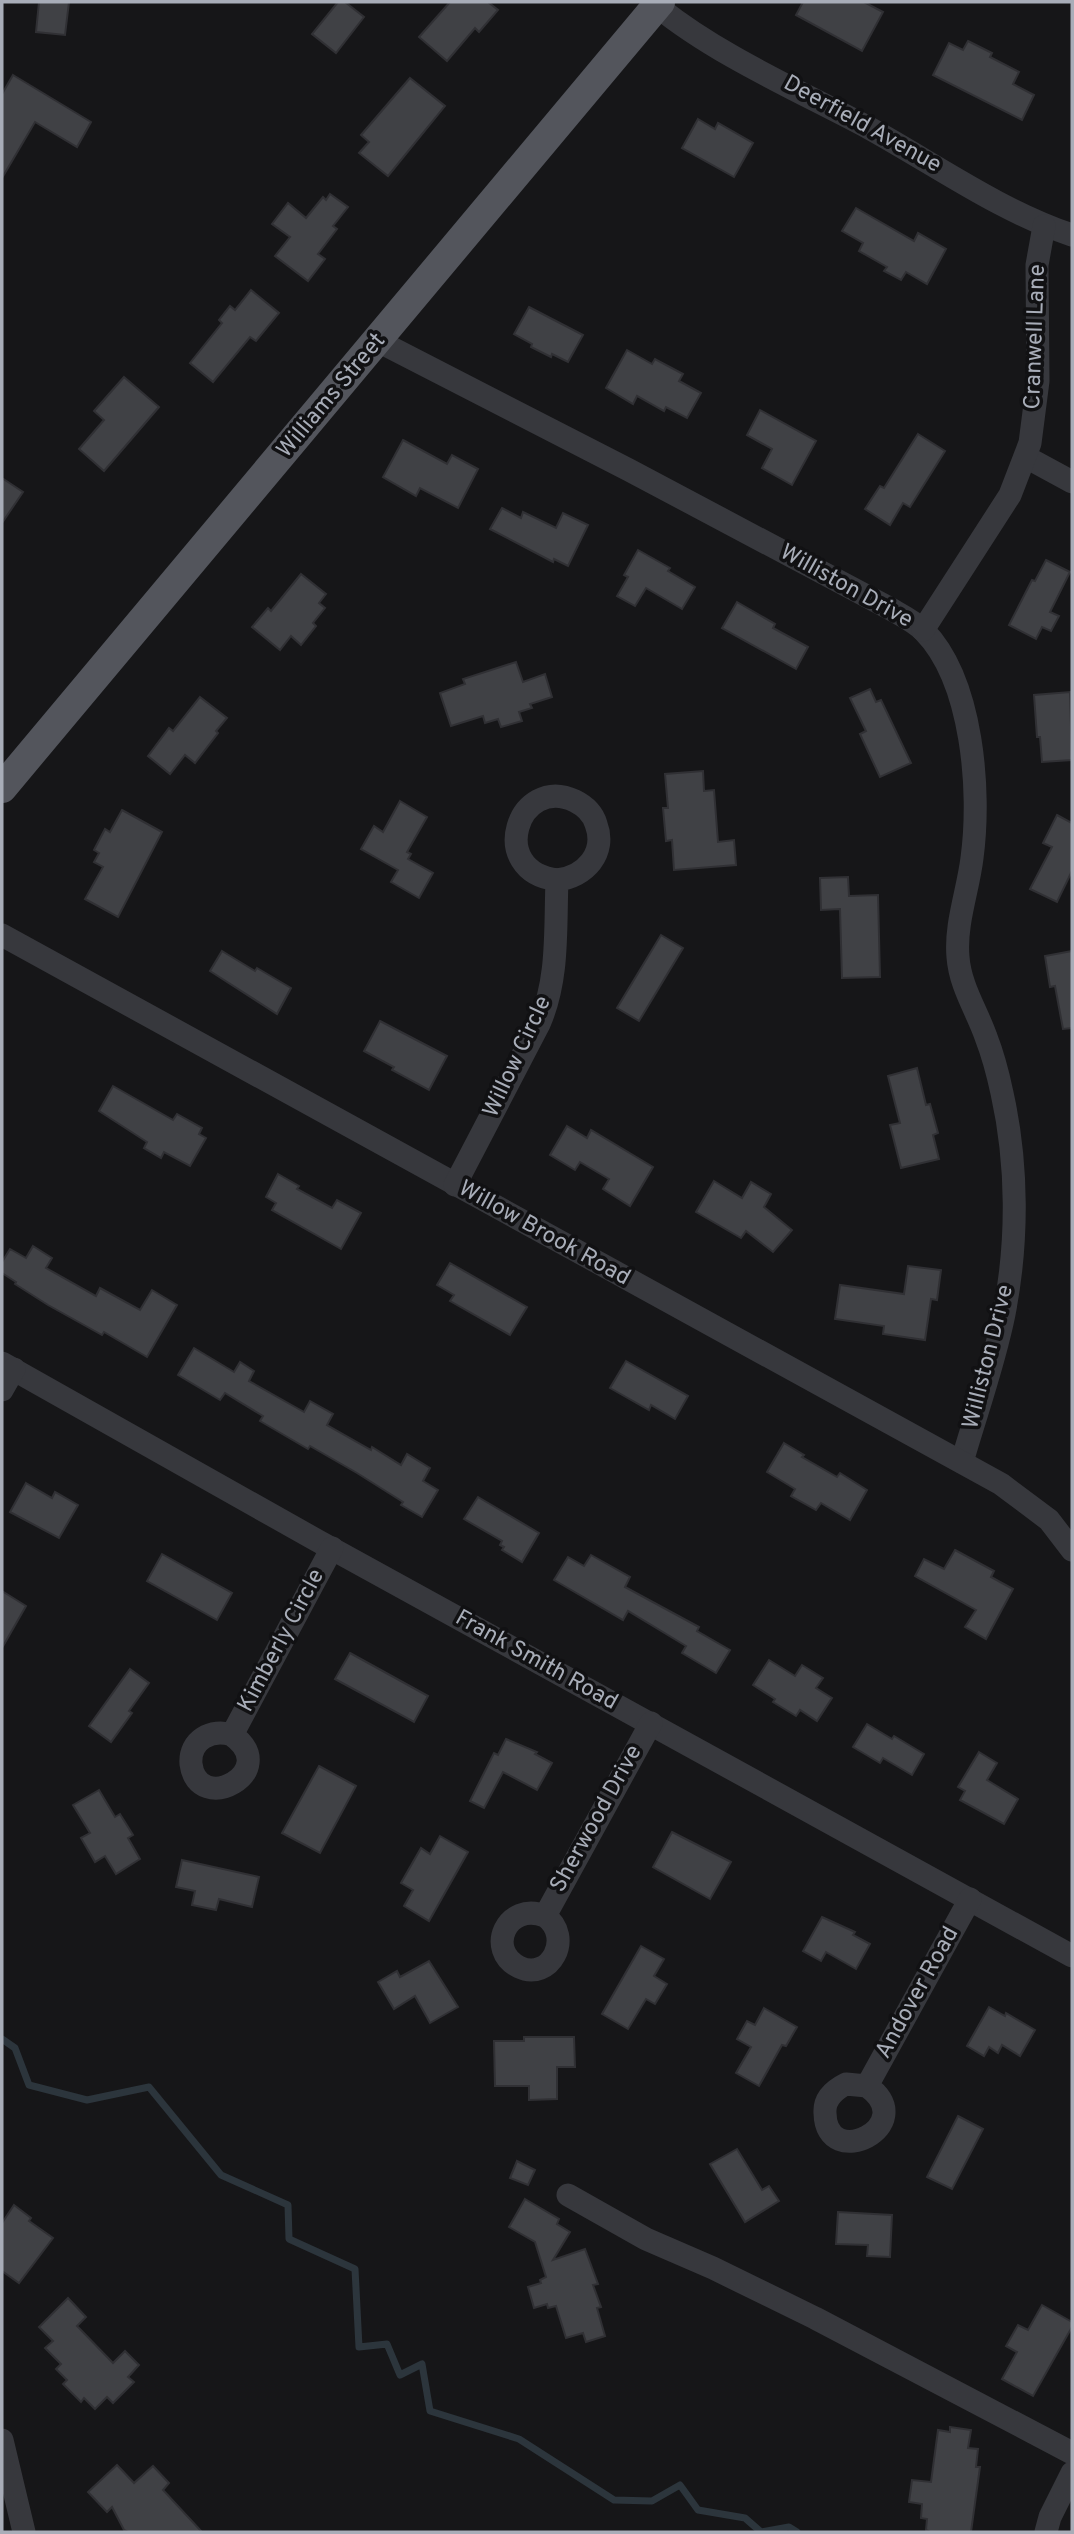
<svg xmlns="http://www.w3.org/2000/svg" width="1074" height="2534" font-family="Overpass,sans-serif">
  <style>
    .lines { fill: none; stroke-linecap: round; stroke-linejoin: round }
    .stream { stroke: #2c353c; stroke-width: 7 }
    .building { fill: #404145; stroke: #303034; stroke-width: 2 }
    .minor { stroke: #37383d; stroke-width: 23 }
    .major { stroke: #53555c; stroke-width: 30 }
    .labels { text-anchor: middle; dominant-baseline: central; stroke-width: 7; stroke-linejoin: round; paint-order: stroke }
    .street-label { font-size: 23px; fill: #a8adb8; stroke: #111113 }
  </style>
  <rect width="100%" height="100%" fill="#161618"/>
  <g class="lines">
    <!-- stream -->
    <path class="stream" d="M2 2039 15 2048 29 2085 87 2100 149 2087 221 2175 288 2205 289 2239 355 2269 359 2347 387 2344 400 2375 422 2364 430 2411 519 2439 614 2500 652 2501 680 2485 698 2510 745 2518 761 2532 789 2527 797 2532"/>
  </g>
  <!-- building -->
  <g class="building">
    <path d="M39 2H69L65 35 36 32Z"/>
    <path d="M338 2H345L364 17 336 53 312 34Z"/>
    <path d="M450 2H488L498 10 479 32 475 28 447 61 419 37Z"/>
    <path d="M803 2H864L883 12 862 51 796 15Z"/>
    <path d="M968 41 992 53 990 57 1019 72 1013 84 1034 95 1022 120 933 75 949 43 963 50Z"/>
    <path d="M13 75 91 122 77 147 35 122 2 178V94Z"/>
    <path d="M410 78 445 106 388 176 359 153 369 142 361 135Z"/>
    <path d="M698 119 715 129 718 123 753 143 734 177 682 148Z"/>
    <path d="M330 194 348 207 333 226 337 229 318 254 325 259 308 281 275 256 290 237 272 224 288 203 306 218 323 197 326 200Z"/>
    <path d="M856 208 914 241 918 233 946 249 927 284 906 272 901 280 884 271 887 267 859 251 863 243 842 231Z"/>
    <path d="M251 290 279 313 256 341 250 337 213 382 190 363 222 323 219 320 230 306 235 310Z"/>
    <path d="M529 307 583 335 568 362 552 354 551 357 531 347 532 344 514 334Z"/>
    <path d="M627 350 652 364 655 359 683 374 679 381 701 393 687 418 666 407 664 411 637 396 633 404 606 388Z"/>
    <path d="M124 377 159 407 104 471 79 449 104 420 94 411Z"/>
    <path d="M760 410 816 441 792 485 762 468 772 449 747 435Z"/>
    <path d="M918 434 945 451 910 507 903 503 890 525 865 509 880 486 884 488Z"/>
    <path d="M403 440 447 464 452 455 478 469 458 508 420 488 416 496 383 477Z"/>
    <path d="M2 478 23 492 2 523Z"/>
    <path d="M502 508 521 518 523 512 556 528 563 513 588 525 568 566 554 559 553 562 490 529Z"/>
    <path d="M638 550 670 568 668 571 695 587 682 609 646 588 635 606 617 596 628 577 624 575Z"/>
    <path d="M1046 560 1070 572 1050 612 1059 616 1051 631 1042 627 1036 639 1009 625 1032 580 1035 581Z"/>
    <path d="M301 574 326 594 319 603 325 608 313 623 316 626 301 645 291 636 280 650 252 627 268 608 271 611Z"/>
    <path d="M737 602 775 624 773 628 808 647 796 669 722 628Z"/>
    <path d="M516 662 523 682 545 674 552 697 530 704 532 708 519 712 522 721 501 727 498 719 485 723 483 716 451 726 440 693 465 684 463 679Z"/>
    <path d="M870 689 876 702 881 700 911 763 880 777 860 734 866 731 850 698Z"/>
    <path d="M1070 692 1072 760 1042 762 1040 737H1037L1034 695Z"/>
    <path d="M200 697 227 718 216 731 218 733 195 763 185 755 170 774 148 756 169 728 173 731Z"/>
    <path d="M703 771 704 791 714 790 718 842 734 840 736 865 674 870 672 840 666 841 663 808H668L665 774Z"/>
    <path d="M400 801 427 817 407 852 411 854 408 859 433 873 419 898 391 882 398 870 361 849 374 826 383 832Z"/>
    <path d="M122 810 162 832 118 917 85 899 103 867 94 862 99 853 94 850 105 829 110 832Z"/>
    <path d="M1057 815 1072 823V871L1057 902 1030 889 1052 847 1043 843Z"/>
    <path d="M848 877 849 896 878 895 880 977 842 978 840 909 821 910 820 878Z"/>
    <path d="M661 935 683 948 639 1021 617 1008Z"/>
    <path d="M222 951 255 971 257 968 291 988 277 1014 210 971Z"/>
    <path d="M1072 951V1028L1063 1029 1055 986 1050 987 1045 956Z"/>
    <path d="M380 1021 447 1056 429 1090 392 1070 394 1067 364 1051Z"/>
    <path d="M917 1068 926 1105 930 1104 938 1133 933 1135 939 1159 901 1168 890 1125 900 1123 888 1076Z"/>
    <path d="M113 1086 173 1120 177 1114 202 1128 199 1134 206 1138 190 1166 164 1152 161 1158 144 1148 147 1142 99 1111Z"/>
    <path d="M567 1126 587 1138 591 1130 653 1167 630 1206 603 1189 609 1179 580 1162 575 1170 550 1155Z"/>
    <path d="M278 1174 299 1186 297 1189 332 1208 337 1200 361 1213 341 1249 272 1210 276 1203 266 1197Z"/>
    <path d="M714 1181 742 1198 751 1182 771 1194 764 1207 792 1230 773 1252 746 1231 741 1238 696 1212Z"/>
    <path d="M33 1246 52 1258 46 1268 96 1296 100 1288 140 1310 152 1290 177 1305 147 1357 104 1332 102 1335 48 1305 15 1284 16 1282 2 1273V1262L10 1249 26 1258Z"/>
    <path d="M450 1263 527 1307 510 1335 450 1301 454 1295 437 1285Z"/>
    <path d="M908 1266 941 1270 937 1300 931 1299 925 1340 883 1334 884 1326 835 1319 840 1285 904 1294Z"/>
    <path d="M194 1348 234 1372 240 1362 254 1371 249 1381 304 1412 310 1401 333 1414 327 1425 371 1450 372 1447 401 1465 407 1454 430 1468 423 1481 438 1490 422 1517 401 1505 403 1502 357 1473 310 1446 308 1449 260 1421 263 1416 225 1393 220 1400 178 1375Z"/>
    <path d="M626 1361 688 1396 675 1419 651 1405 649 1410 610 1388Z"/>
    <path d="M784 1443 804 1455 802 1457 837 1477 840 1473 867 1490 850 1520 821 1503 816 1510 791 1496 795 1489 767 1472Z"/>
    <path d="M26 1483 52 1498 55 1492 78 1505 59 1538 10 1512Z"/>
    <path d="M478 1497 539 1533 522 1562 502 1550 504 1547 500 1545 502 1541 464 1519Z"/>
    <path d="M955 1550 994 1571 991 1577 1013 1589 986 1639 965 1627 976 1610 915 1576 924 1559 944 1569Z"/>
    <path d="M162 1554 232 1593 217 1620 147 1581Z"/>
    <path d="M591 1555 630 1577 625 1587 699 1627 697 1631 730 1650 716 1673 682 1653 686 1646 628 1611 623 1620 554 1580 568 1557 584 1566Z"/>
    <path d="M2 1591 26 1606 2 1648Z"/>
    <path d="M350 1653 428 1696 414 1722 335 1679Z"/>
    <path d="M769 1660 795 1676 802 1665 823 1678 816 1688 832 1698 817 1721 800 1710 796 1716 773 1702 775 1699 753 1685Z"/>
    <path d="M130 1669 149 1683 129 1711 132 1713 111 1742 89 1726Z"/>
    <path d="M867 1724 892 1739 894 1736 924 1754 912 1775 883 1758 880 1763 853 1747Z"/>
    <path d="M506 1739 537 1752 535 1754 552 1763 537 1790 503 1772 484 1808 470 1801 494 1753 498 1755Z"/>
    <path d="M979 1752 997 1763 987 1780 1018 1799 1004 1824 960 1800 965 1791 958 1787Z"/>
    <path d="M319 1766 356 1786 320 1853 282 1833Z"/>
    <path d="M99 1790 115 1817 120 1814 133 1835 128 1838 140 1859 116 1874 105 1856 95 1862 81 1838 90 1833 73 1805Z"/>
    <path d="M672 1832 731 1862 710 1899 653 1867Z"/>
    <path d="M440 1836 468 1852 429 1921 404 1906 413 1890 401 1883 421 1848 430 1854Z"/>
    <path d="M182 1860 259 1877 252 1907 219 1899 216 1910 192 1905 195 1891 176 1887Z"/>
    <path d="M822 1917 855 1932 853 1935 870 1944 856 1969 826 1952 821 1961 803 1951Z"/>
    <path d="M641 1946 664 1959 654 1976 667 1984 655 2004 646 1999 628 2029 602 2014Z"/>
    <path d="M429 1961 458 2007 430 2023 415 1996 394 2009 378 1982 397 1971 400 1977Z"/>
    <path d="M989 2007 1005 2016 1006 2013 1035 2030 1020 2056 1002 2045 998 2053 989 2047 984 2056 967 2046Z"/>
    <path d="M764 2008 797 2027 786 2046 782 2045 759 2086 736 2073 751 2047 737 2039 747 2021 755 2025Z"/>
    <path d="M524 2037H574L575 2067H557V2099L529 2100V2086H495L494 2041H524Z"/>
    <path d="M958 2116 983 2129 952 2189 927 2177Z"/>
    <path d="M737 2149 762 2190 769 2186 779 2201 745 2222 710 2164Z"/>
    <path d="M517 2161 535 2170 528 2185 510 2178Z"/>
    <path d="M525 2199 559 2219 557 2224 570 2232 553 2260 585 2249 598 2284 593 2285 601 2307 597 2308 605 2336 586 2342 583 2333 566 2338 556 2306 548 2308 547 2304 534 2308 528 2287 541 2283 540 2280 546 2277 535 2242 509 2227Z"/>
    <path d="M14 2205 31 2218 29 2221 53 2238 19 2283 2 2271V2223Z"/>
    <path d="M838 2212 892 2215 890 2257 867 2256 868 2245 836 2244Z"/>
    <path d="M68 2298 86 2317 77 2326 113 2363 125 2351 139 2365 128 2377 134 2382 113 2403 107 2397 95 2409 84 2398 81 2402 63 2384 67 2380 56 2369 61 2364 45 2348 53 2341 39 2327Z"/>
    <path d="M1042 2305 1072 2322V2327L1033 2396 1002 2379 1017 2352 1006 2346 1018 2325 1028 2330Z"/>
    <path d="M950 2427 971 2430 968 2448 978 2449 976 2467H980L971 2532H930L926 2530 927 2519 921 2518 922 2504 909 2502 912 2480 931 2482 938 2430 950 2432Z"/>
    <path d="M117 2465 134 2483 153 2466 169 2483 163 2490 202 2532H128L124 2530 112 2507 107 2512 88 2492Z"/>
  </g>
  <g class="lines">
    <!-- minor -->
    <g class="minor">
      <path d="M657 6C717 55 800 91 869 128 936 165 1000 211 1072 235"/>
      <path d="M378 341 629 470 889 608C901 615 914 621 924 631 973 681 981 792 972 858 968 891 955 924 958 957 960 986 977 1011 986 1037 993 1055 998 1074 1002 1093 1018 1165 1018 1242 1004 1314 994 1364 976 1413 962 1462"/>
      <path d="M1026 457 1072 482"/>
      <path d="M923 630 1010 495 1030 443 1038 381 1037 265 1044 226"/>
      <path d="M2 935 1001 1484 1049 1520 1072 1550"/>
      <path d="M455 1185 539 1024C559 979 555 929 557 880 486 871 518 774 575 801 585 806 593 814 596 824 607 853 585 877 557 880"/>
      <path d="M2 1363 318 1541 1072 1956"/>
      <path d="M2 1390 14 1369"/>
      <path d="M232 1735C283 1771 198 1817 191 1764 189 1740 212 1728 232 1735L332 1548"/>
      <path d="M545 1916C574 1937 550 1982 519 1967 485 1950 507 1901 545 1916L651 1723"/>
      <path d="M867 2086C922 2125 826 2173 825 2113 824 2099 834 2090 846 2084L867 2086 970 1899"/>
      <path d="M568 2195 646 2239 713 2268 815 2318 1072 2453"/>
      <path d="M2 2440 24 2532"/>
      <path d="M1046 2532 1050 2517 1072 2473"/>
    </g>
    <!-- major -->
    <path class="major" d="M2 788 660 2"/>
  </g>
  <g class="labels">
    <!-- street labels -->
    <g class="street-label">
      <text transform="translate(862 125) rotate(29)">Deerfield Avenue</text>
      <text transform="translate(1036 337) rotate(-88)">Cranwell Lane</text>
      <text transform="translate(332 396) rotate(-50)">Williams Street</text>
      <text transform="translate(846 587) rotate(29)">Williston Drive</text>
      <text transform="translate(518 1057) rotate(-65)">Willow Circle</text>
      <text transform="translate(544 1234) rotate(29)">Willow Brook Road</text>
      <text transform="translate(989 1357) rotate(-76)">Williston Drive</text>
      <text transform="translate(282 1641) rotate(-62)">Kimberly Circle</text>
      <text transform="translate(536 1661) rotate(29)">Frank Smith Road</text>
      <text transform="translate(597 1819) rotate(-61)">Sherwood Drive</text>
      <text transform="translate(918 1993) rotate(-61)">Andover Road</text>
    </g>
  </g>
  <!-- border -->
  <rect width="1074" height="2534" fill="none" stroke="#a8adb8" stroke-width="7"/>
</svg>
